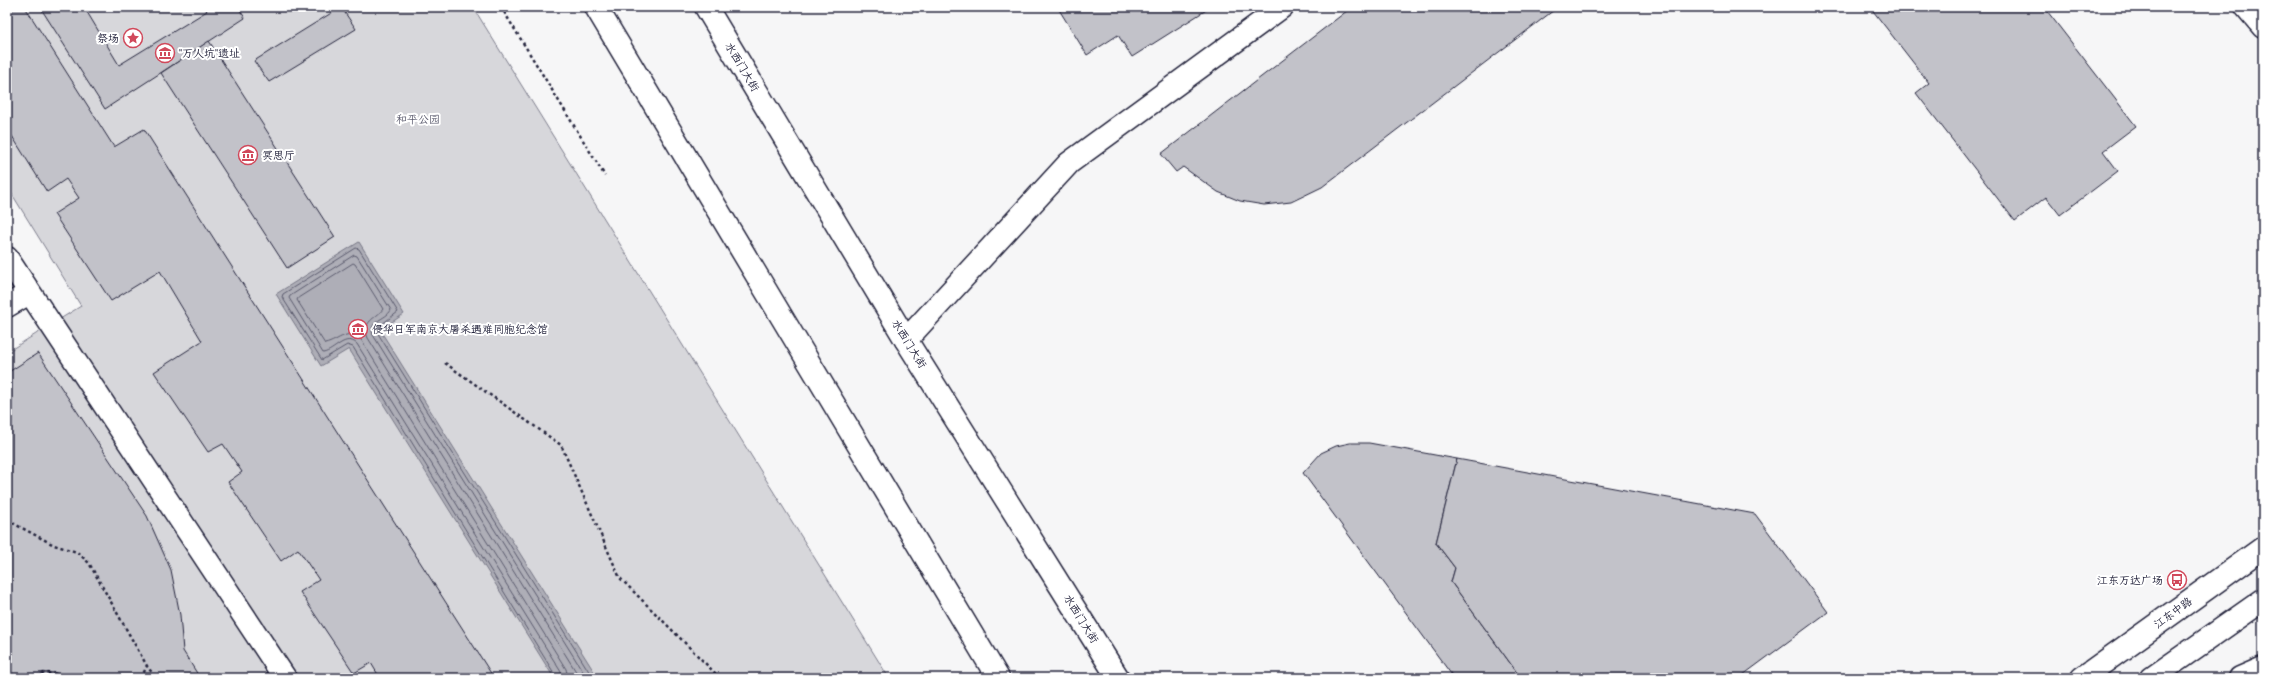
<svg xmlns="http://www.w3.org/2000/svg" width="2270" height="685" font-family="'Comic Neue','LXGW WenKai TC',sans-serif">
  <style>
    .green { fill: #d7d7db; stroke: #7c7c8b }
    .water { fill: #aeaeb7; stroke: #767685 }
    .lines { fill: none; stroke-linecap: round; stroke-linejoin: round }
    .shore { stroke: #5a5a6d; stroke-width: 1 }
    .building { fill: #c2c2c9; stroke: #22223b }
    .minor-casing { stroke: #22223b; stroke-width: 25 }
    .major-casing { stroke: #22223b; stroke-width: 25 }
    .highway-casing { stroke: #22223b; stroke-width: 25 }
    .path { stroke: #22223b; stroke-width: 2.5; stroke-dasharray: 3 3; stroke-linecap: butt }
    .minor { stroke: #fff; stroke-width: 22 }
    .major { stroke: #fff; stroke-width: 22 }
    .highway { stroke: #fff; stroke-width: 22 }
    .labels { text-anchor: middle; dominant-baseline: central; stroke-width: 4; stroke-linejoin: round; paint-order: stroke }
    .poi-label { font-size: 11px; fill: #22223b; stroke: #fff; text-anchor: start }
    .street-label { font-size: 11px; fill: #22223b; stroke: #fff }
    .park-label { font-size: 11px; fill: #58586b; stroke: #fff }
  </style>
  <rect width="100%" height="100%" fill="#f6f6f7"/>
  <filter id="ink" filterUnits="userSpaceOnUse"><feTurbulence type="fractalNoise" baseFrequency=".025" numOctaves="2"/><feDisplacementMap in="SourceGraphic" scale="8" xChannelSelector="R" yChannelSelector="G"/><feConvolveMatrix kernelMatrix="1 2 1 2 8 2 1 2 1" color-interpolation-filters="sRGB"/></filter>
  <g filter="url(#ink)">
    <!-- green -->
    <path class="green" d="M7 7H473L889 678H7V352L81 306 7 186Z"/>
    <!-- water -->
    <path class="water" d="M359 242 404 314 380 330 598 678H554L349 349 321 366 276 294Z"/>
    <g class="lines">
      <!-- shore -->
      <g class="shore">
        <path d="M557 678 353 347 347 345 322 360 282 297 283 294 356 248 359 249 398 312 378 327 377 332 593 678"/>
        <path d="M562 678 561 672 357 344C345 333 335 351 323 353L289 298 290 296 354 255 357 256 391 310C386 320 368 320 373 335L587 678"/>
        <path d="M568 678 566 669 362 341C349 326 339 341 325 344L297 300 298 298 353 263 355 264 383 309C376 319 361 321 368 338L580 678"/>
      </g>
    </g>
    <!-- building -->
    <g class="building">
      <path d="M7 7H25L114 147 144 129 494 678H380L371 663 354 673 300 592 319 580 298 549 281 561 228 482 242 472 223 444 208 452 154 372 202 341 160 271 111 301 54 214 79 198 66 179 47 192 7 128Z"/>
      <path d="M40 7H84L119 65 207 11 204 7H238L245 18 105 109Z"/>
      <path d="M341 7 356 29 269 82 254 61Z"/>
      <path d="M1059 7H1211L1132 57 1118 35 1087 55 1058 8Z"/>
      <path d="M1352 7H1558L1322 187 1291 202 1264 205 1240 201 1218 192 1183 167 1176 172 1161 154Z"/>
      <path d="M1870 7H2044L2136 126 2103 151 2118 171 2060 215 2046 197 2015 221 1916 93 1929 83Z"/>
      <path d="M209 41 335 237 287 268 161 73Z"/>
      <path d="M38 353 147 516 171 570 180 615 183 651 200 678H7V373Z"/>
      <path d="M1350 443H1369L1457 459 1436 543 1455 568 1451 582 1521 678H1454L1303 473 1321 453 1336 446Z"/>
      <path d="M1457 459 1755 514 1828 612 1739 678H1538L1536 676 1521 678 1451 582 1455 568 1436 543Z"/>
    </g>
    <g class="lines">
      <defs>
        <g id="minor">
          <path d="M2246 7 2263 27"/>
          <path d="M7 258 285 678"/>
          <path d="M7 306 29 293"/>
          <path d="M906 340 1069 163 1282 7"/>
          <path d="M2082 678 2263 548"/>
        </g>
        <g id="major">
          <path d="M596 7 998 678"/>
          <path d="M706 7 906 340 1118 678"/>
          <path d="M2152 678 2263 600"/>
        </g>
        <path id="highway" d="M2240 678 2263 668"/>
      </defs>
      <!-- minor casing -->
      <use href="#minor" class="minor-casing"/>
      <!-- major casing -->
      <use href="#major" class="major-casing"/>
      <!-- highway casing -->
      <use href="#highway" class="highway-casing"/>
      <!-- path -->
      <g class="path">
        <path d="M501 7 605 176"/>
        <path d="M445 363 561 445 620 578 720 678"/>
        <path d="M7 520 54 545 77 552 89 563 147 666 156 678"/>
        <path d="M37 678 44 673 60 674 64 678"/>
        <path d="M141 678 147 666"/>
      </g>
      <!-- minor -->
      <use href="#minor" class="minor"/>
      <!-- major -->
      <use href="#major" class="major"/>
      <!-- highway -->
      <use href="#highway" class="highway"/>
    </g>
  </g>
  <!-- icons -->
  <defs>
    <symbol id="sight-ring" viewBox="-11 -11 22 22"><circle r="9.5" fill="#fff" stroke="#d1495b" stroke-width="1.5"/><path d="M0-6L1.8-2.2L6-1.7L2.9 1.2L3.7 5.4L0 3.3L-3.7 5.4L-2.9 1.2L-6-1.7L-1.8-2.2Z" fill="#d1495b"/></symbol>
    <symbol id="museum-ring" viewBox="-11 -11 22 22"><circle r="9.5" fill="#fff" stroke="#d1495b" stroke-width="1.5"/><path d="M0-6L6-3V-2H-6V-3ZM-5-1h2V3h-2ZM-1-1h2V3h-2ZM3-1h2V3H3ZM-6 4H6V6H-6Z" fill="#d1495b"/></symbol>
    <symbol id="bus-ring" viewBox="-11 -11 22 22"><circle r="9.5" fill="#fff" stroke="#d1495b" stroke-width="1.5"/><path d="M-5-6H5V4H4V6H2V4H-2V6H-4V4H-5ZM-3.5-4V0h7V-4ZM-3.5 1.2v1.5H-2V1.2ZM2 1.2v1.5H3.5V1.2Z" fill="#d1495b"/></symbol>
  </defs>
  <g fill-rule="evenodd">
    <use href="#sight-ring" x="122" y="27" width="22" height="22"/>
    <use href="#museum-ring" x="154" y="42" width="22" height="22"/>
    <use href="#museum-ring" x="237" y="144" width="22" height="22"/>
    <use href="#museum-ring" x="347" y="318" width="22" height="22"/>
    <use href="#bus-ring" x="2166" y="569" width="22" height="22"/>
  </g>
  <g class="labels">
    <!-- poi labels -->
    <g class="poi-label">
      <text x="119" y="38" text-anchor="end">祭场</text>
      <text x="179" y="53">"万人坑"遗址</text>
      <text x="262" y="155">冥思厅</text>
      <text x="372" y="329">侵华日军南京大屠杀遇难同胞纪念馆</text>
      <text x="2163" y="580" text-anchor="end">江东万达广场</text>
    </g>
    <!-- street labels -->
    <g class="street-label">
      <text transform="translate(742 67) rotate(59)">水西门大街</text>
      <text transform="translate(909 344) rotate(58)">水西门大街</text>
      <text transform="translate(2173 613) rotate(-36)">江东中路</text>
      <text transform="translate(1081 619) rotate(58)">水西门大街</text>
    </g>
    <!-- park labels -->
    <g class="park-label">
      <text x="418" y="119">和平公园</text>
    </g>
  </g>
  <!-- margin -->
  <rect width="2270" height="685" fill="none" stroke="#fff" stroke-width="24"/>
  <rect x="12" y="12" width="2246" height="661" fill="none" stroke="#22223b" stroke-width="1.5" filter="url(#ink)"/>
</svg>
